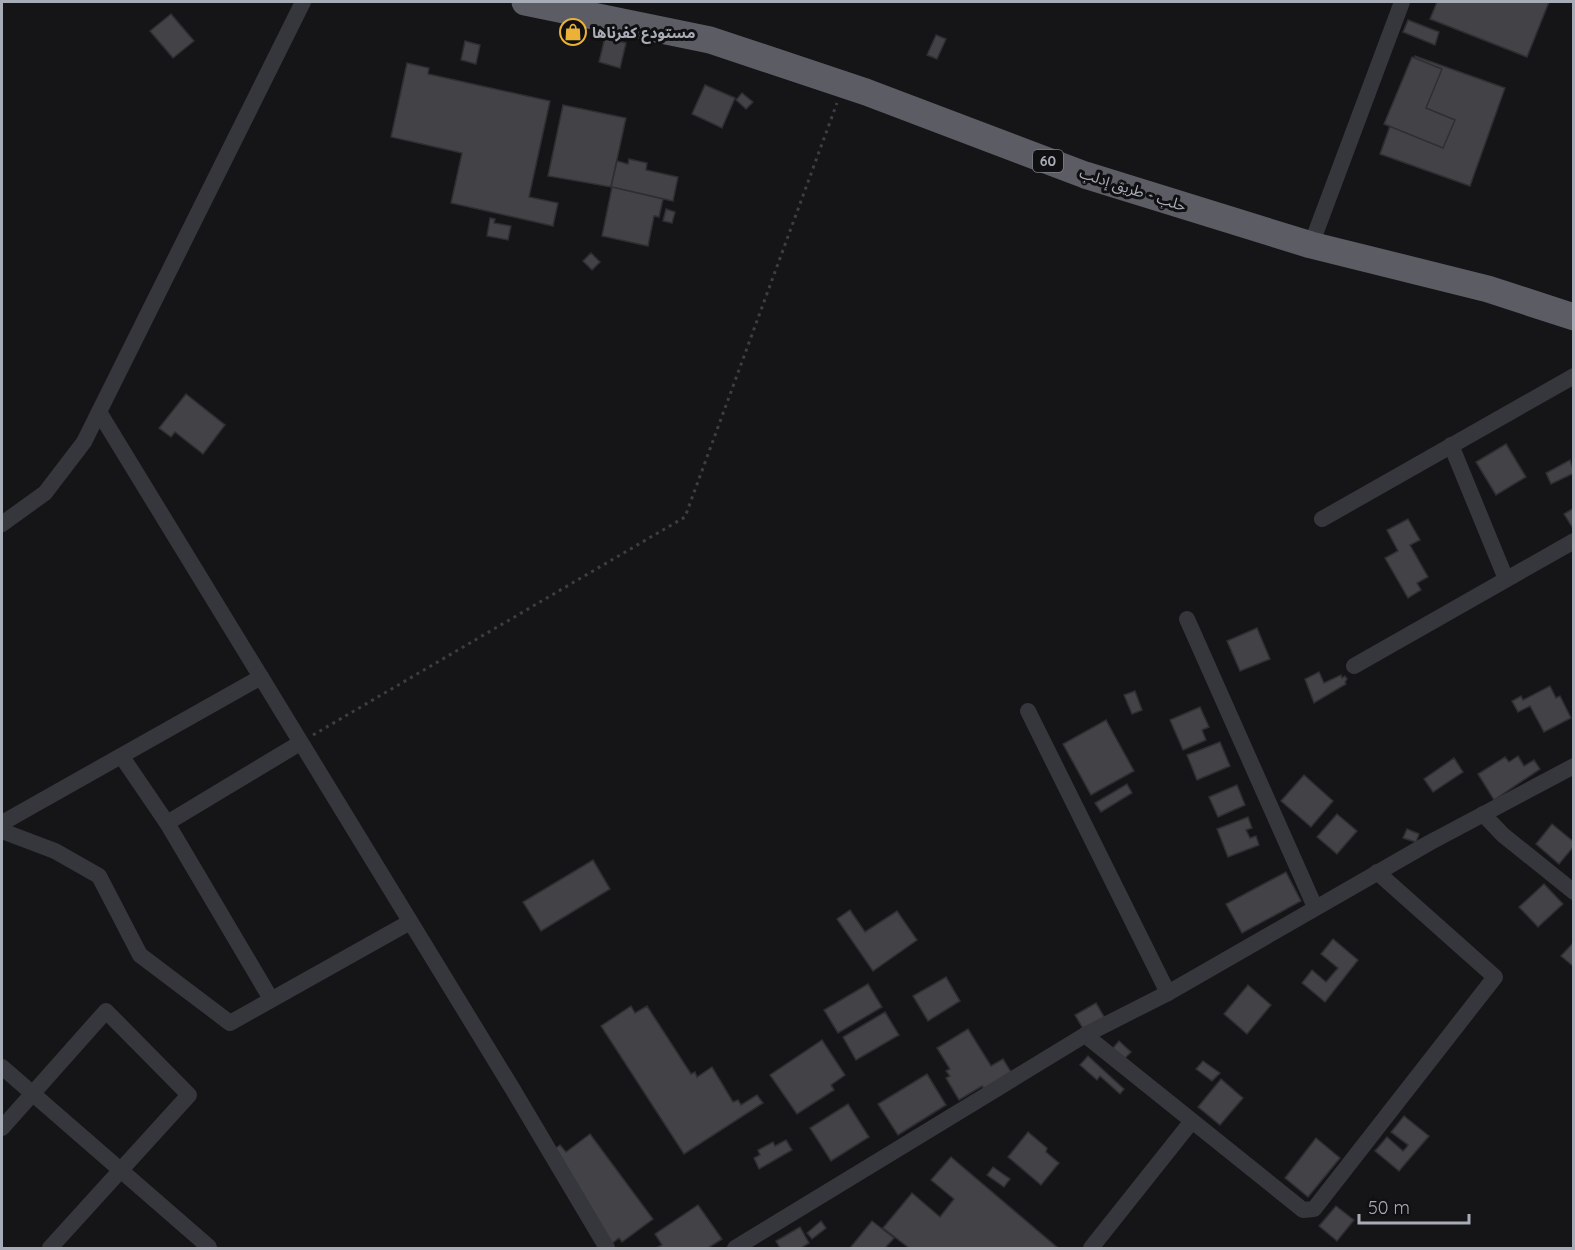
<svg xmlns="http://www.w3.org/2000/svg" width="1575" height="1250" font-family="Quicksand,'Noto Sans Arabic',sans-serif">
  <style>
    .building { fill: #424247; stroke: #2f2f33; stroke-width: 1.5 }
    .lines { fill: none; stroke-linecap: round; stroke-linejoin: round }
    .path { stroke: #3d3e43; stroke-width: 3; stroke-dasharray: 3 4.5; stroke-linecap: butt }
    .minor { stroke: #36373c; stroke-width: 16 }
    .trunk { stroke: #5b5c64; stroke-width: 27 }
    .labels { text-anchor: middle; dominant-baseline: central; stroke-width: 6; stroke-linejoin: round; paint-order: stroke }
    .shield { fill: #101012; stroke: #7a7d86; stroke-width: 1.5 }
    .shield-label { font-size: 14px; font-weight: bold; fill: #a8acb7 }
    .poi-label { font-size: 15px; font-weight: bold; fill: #a8acb7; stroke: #101012; text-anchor: start }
    .street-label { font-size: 15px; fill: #a8acb7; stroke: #101012 }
  </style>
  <rect width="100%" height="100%" fill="#151517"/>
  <!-- building -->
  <g class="building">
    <path d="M1437 2H1549L1527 57 1430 19Z"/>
    <path d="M171 14 194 41 173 58 150 31Z"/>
    <path d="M1408 20 1439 32 1435 45 1403 32Z"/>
    <path d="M936 35 946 39 937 59 927 55Z"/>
    <path d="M605 37 626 43 620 68 599 62Z"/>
    <path d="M465 41 480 45 476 64 461 60Z"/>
    <path d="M1415 56 1505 88 1470 186 1380 154Z"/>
    <path d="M1412 57 1442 69 1426 108 1455 120 1443 148 1384 124Z"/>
    <path d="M407 63 429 68 428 74 550 101 529 197 558 203 553 226 451 203 462 153 391 137Z"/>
    <path d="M705 85 735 98 722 128 692 114Z"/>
    <path d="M742 93 753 102 746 109 736 100Z"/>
    <path d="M563 105 626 118 611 187 548 176Z"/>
    <path d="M629 159 647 163 646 170 678 177 673 201 611 187 617 161 628 164Z"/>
    <path d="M612 187 663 199 659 217 654 216 648 246 602 236Z"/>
    <path d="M666 209 675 212 672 223 663 221Z"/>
    <path d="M490 218 495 219 494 223 511 226 508 240 487 236Z"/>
    <path d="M591 253 600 262 592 270 583 261Z"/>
    <path d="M186 394 225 425 203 454 175 432 171 437 159 428Z"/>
    <path d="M1506 444 1526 477 1496 495 1476 462Z"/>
    <path d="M1570 460 1574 473 1551 484 1546 473Z"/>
    <path d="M1574 508V530L1564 514Z"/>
    <path d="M1408 519 1420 540 1410 545 1428 577 1417 583 1421 590 1408 598 1385 558 1398 551 1387 530Z"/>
    <path d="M1257 628 1270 659 1240 671 1227 641Z"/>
    <path d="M1319 672 1324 683 1341 675 1342 678 1345 676 1347 679 1345 682 1346 684 1314 703 1305 679Z"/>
    <path d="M1550 686 1556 698 1560 696 1571 718 1544 732 1530 706 1518 712 1512 701 1521 696 1523 700Z"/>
    <path d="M1135 691 1142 710 1132 714 1124 695Z"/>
    <path d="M1200 707 1209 727 1202 730 1206 740 1183 750 1170 720Z"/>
    <path d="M1106 720 1134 771 1091 795 1063 744Z"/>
    <path d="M1220 742 1230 766 1197 780 1187 755Z"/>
    <path d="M1518 756 1524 766 1534 760 1540 769 1494 800 1478 774 1505 757 1509 762Z"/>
    <path d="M1454 758 1463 772 1433 792 1424 779Z"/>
    <path d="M1304 775 1333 801 1311 827 1281 801Z"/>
    <path d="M1127 784 1132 793 1101 812 1095 803Z"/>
    <path d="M1237 785 1245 805 1218 817 1209 797Z"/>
    <path d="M1337 814 1357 831 1337 854 1317 837Z"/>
    <path d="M1248 817 1252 828 1246 830 1250 838 1256 836 1259 845 1228 857 1217 829Z"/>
    <path d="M1552 824 1574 842V846L1559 864 1536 844Z"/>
    <path d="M1407 829 1419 834 1416 842 1403 838Z"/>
    <path d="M593 860 610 889 541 931 523 902Z"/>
    <path d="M1286 872 1301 901 1242 933 1226 904Z"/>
    <path d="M1544 884 1563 904 1538 927 1519 907Z"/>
    <path d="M850 910 865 932 897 911 917 940 873 971 837 919Z"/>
    <path d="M1333 939 1358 960 1325 1002 1302 983 1312 970 1326 982 1338 968 1321 954Z"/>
    <path d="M1574 942V967L1561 956Z"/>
    <path d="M946 977 960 1001 928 1021 913 996Z"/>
    <path d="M868 984 882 1007 838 1033 824 1010Z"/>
    <path d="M1248 985 1271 1005 1247 1034 1224 1014Z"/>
    <path d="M1096 1003 1106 1020 1085 1032 1075 1015Z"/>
    <path d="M631 1006 635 1013 647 1006 691 1074 695 1072 697 1077 712 1067 733 1102 738 1100 741 1105 757 1095 763 1103 684 1154 601 1026Z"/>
    <path d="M885 1012 899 1035 856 1060 843 1037Z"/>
    <path d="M968 1029 991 1066 1003 1059 1011 1072 984 1089 982 1086 959 1100 946 1078 950 1076 946 1071 950 1069 937 1048Z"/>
    <path d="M822 1040 845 1075 831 1085 834 1090 797 1114 770 1075Z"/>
    <path d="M1119 1041 1131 1052 1124 1059 1113 1048Z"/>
    <path d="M1088 1056 1124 1089 1120 1094 1100 1076 1097 1080 1080 1065Z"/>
    <path d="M1203 1061 1220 1073 1212 1081 1196 1069Z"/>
    <path d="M927 1074 946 1105 898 1135 878 1104Z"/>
    <path d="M1221 1079 1243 1098 1220 1125 1198 1107Z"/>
    <path d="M848 1104 869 1137 831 1161 810 1128Z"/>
    <path d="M1404 1116 1429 1136 1399 1171 1375 1151 1387 1137 1403 1151 1406 1148 1408 1145 1391 1132Z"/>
    <path d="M1028 1132 1047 1148 1046 1152 1059 1163 1041 1185 1008 1157Z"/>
    <path d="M590 1134 653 1219 622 1242 619 1238 611 1244 548 1154 560 1145 566 1152Z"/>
    <path d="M1316 1138 1340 1158 1308 1197 1285 1178Z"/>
    <path d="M786 1140 792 1150 759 1169 754 1158 760 1155 758 1150 773 1142 775 1146Z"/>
    <path d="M951 1157 1058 1248H909L883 1228 912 1193 940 1217 954 1199 931 1180Z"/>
    <path d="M993 1167 1010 1179 1004 1187 987 1175Z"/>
    <path d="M698 1205 722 1239 708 1248H656L662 1245 655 1234Z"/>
    <path d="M1336 1206 1354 1220 1337 1241 1319 1226Z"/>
    <path d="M821 1221 826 1228 812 1239 807 1233Z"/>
    <path d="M872 1221 894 1238 885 1248H850Z"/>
    <path d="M800 1227 809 1243 801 1248H780L776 1241Z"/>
  </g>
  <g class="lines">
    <!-- path -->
    <path class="path" d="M313 735 685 517 837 103"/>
    <!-- minor -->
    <g class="minor">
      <path d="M1311 245 1402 2"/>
      <path d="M99 412 512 1088 607 1248"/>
      <path d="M1451 445 1506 579"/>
      <path d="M1322 519 1574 376"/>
      <path d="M2 524 45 493 84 442 303 2"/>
      <path d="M1187 619 1315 907"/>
      <path d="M1354 666 1574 541"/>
      <path d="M1028 711 1168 993"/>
      <path d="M122 757 167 823 271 999"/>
      <path d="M1483 814 1503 835 1574 892"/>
      <path d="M2 823 261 677"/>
      <path d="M167 823 300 743"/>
      <path d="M2 831 55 851 99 876 140 955 230 1023 410 922"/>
      <path d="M1085 1035 1303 1210 1314 1209 1495 977 1377 872"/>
      <path d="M2 1067 209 1247 207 1248"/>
      <path d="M2 1128 106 1011 189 1095 50 1248"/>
      <path d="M735 1248 1085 1035 1168 993 1429 843 1574 766"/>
      <path d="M1091 1248 1192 1121"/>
    </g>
    <!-- trunk -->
    <path class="trunk" d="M525 2 710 40 866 92 1085 175 1311 245 1488 289 1574 317"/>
  </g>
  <!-- icons -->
  <defs>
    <symbol id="shop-ring" viewBox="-11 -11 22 22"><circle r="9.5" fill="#101012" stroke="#ecb238" stroke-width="1.5"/><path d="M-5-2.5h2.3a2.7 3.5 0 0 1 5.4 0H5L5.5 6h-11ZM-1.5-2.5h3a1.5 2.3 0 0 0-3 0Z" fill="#ecb238"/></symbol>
  </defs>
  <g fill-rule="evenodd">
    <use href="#shop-ring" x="558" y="17" width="30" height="30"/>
  </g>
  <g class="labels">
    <!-- shield labels -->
    <rect class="shield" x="1033" y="150" width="30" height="22" rx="4.5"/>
    <g class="shield-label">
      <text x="1048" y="161">60</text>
    </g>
    <!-- poi labels -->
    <g class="poi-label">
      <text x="592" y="32">مستودع كفرناها</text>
    </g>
    <!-- street labels -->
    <g class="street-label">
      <text transform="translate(1133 189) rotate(18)">حلب - طريق إدلب</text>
    </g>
  </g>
  <!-- border -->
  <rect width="1575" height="1250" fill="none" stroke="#a8acb7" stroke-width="6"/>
  <!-- scale -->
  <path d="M1359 1214v9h110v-9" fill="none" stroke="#a8acb7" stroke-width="3"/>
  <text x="1368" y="1214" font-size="18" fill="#a8acb7" stroke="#101012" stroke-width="4.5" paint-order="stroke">50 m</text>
</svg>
